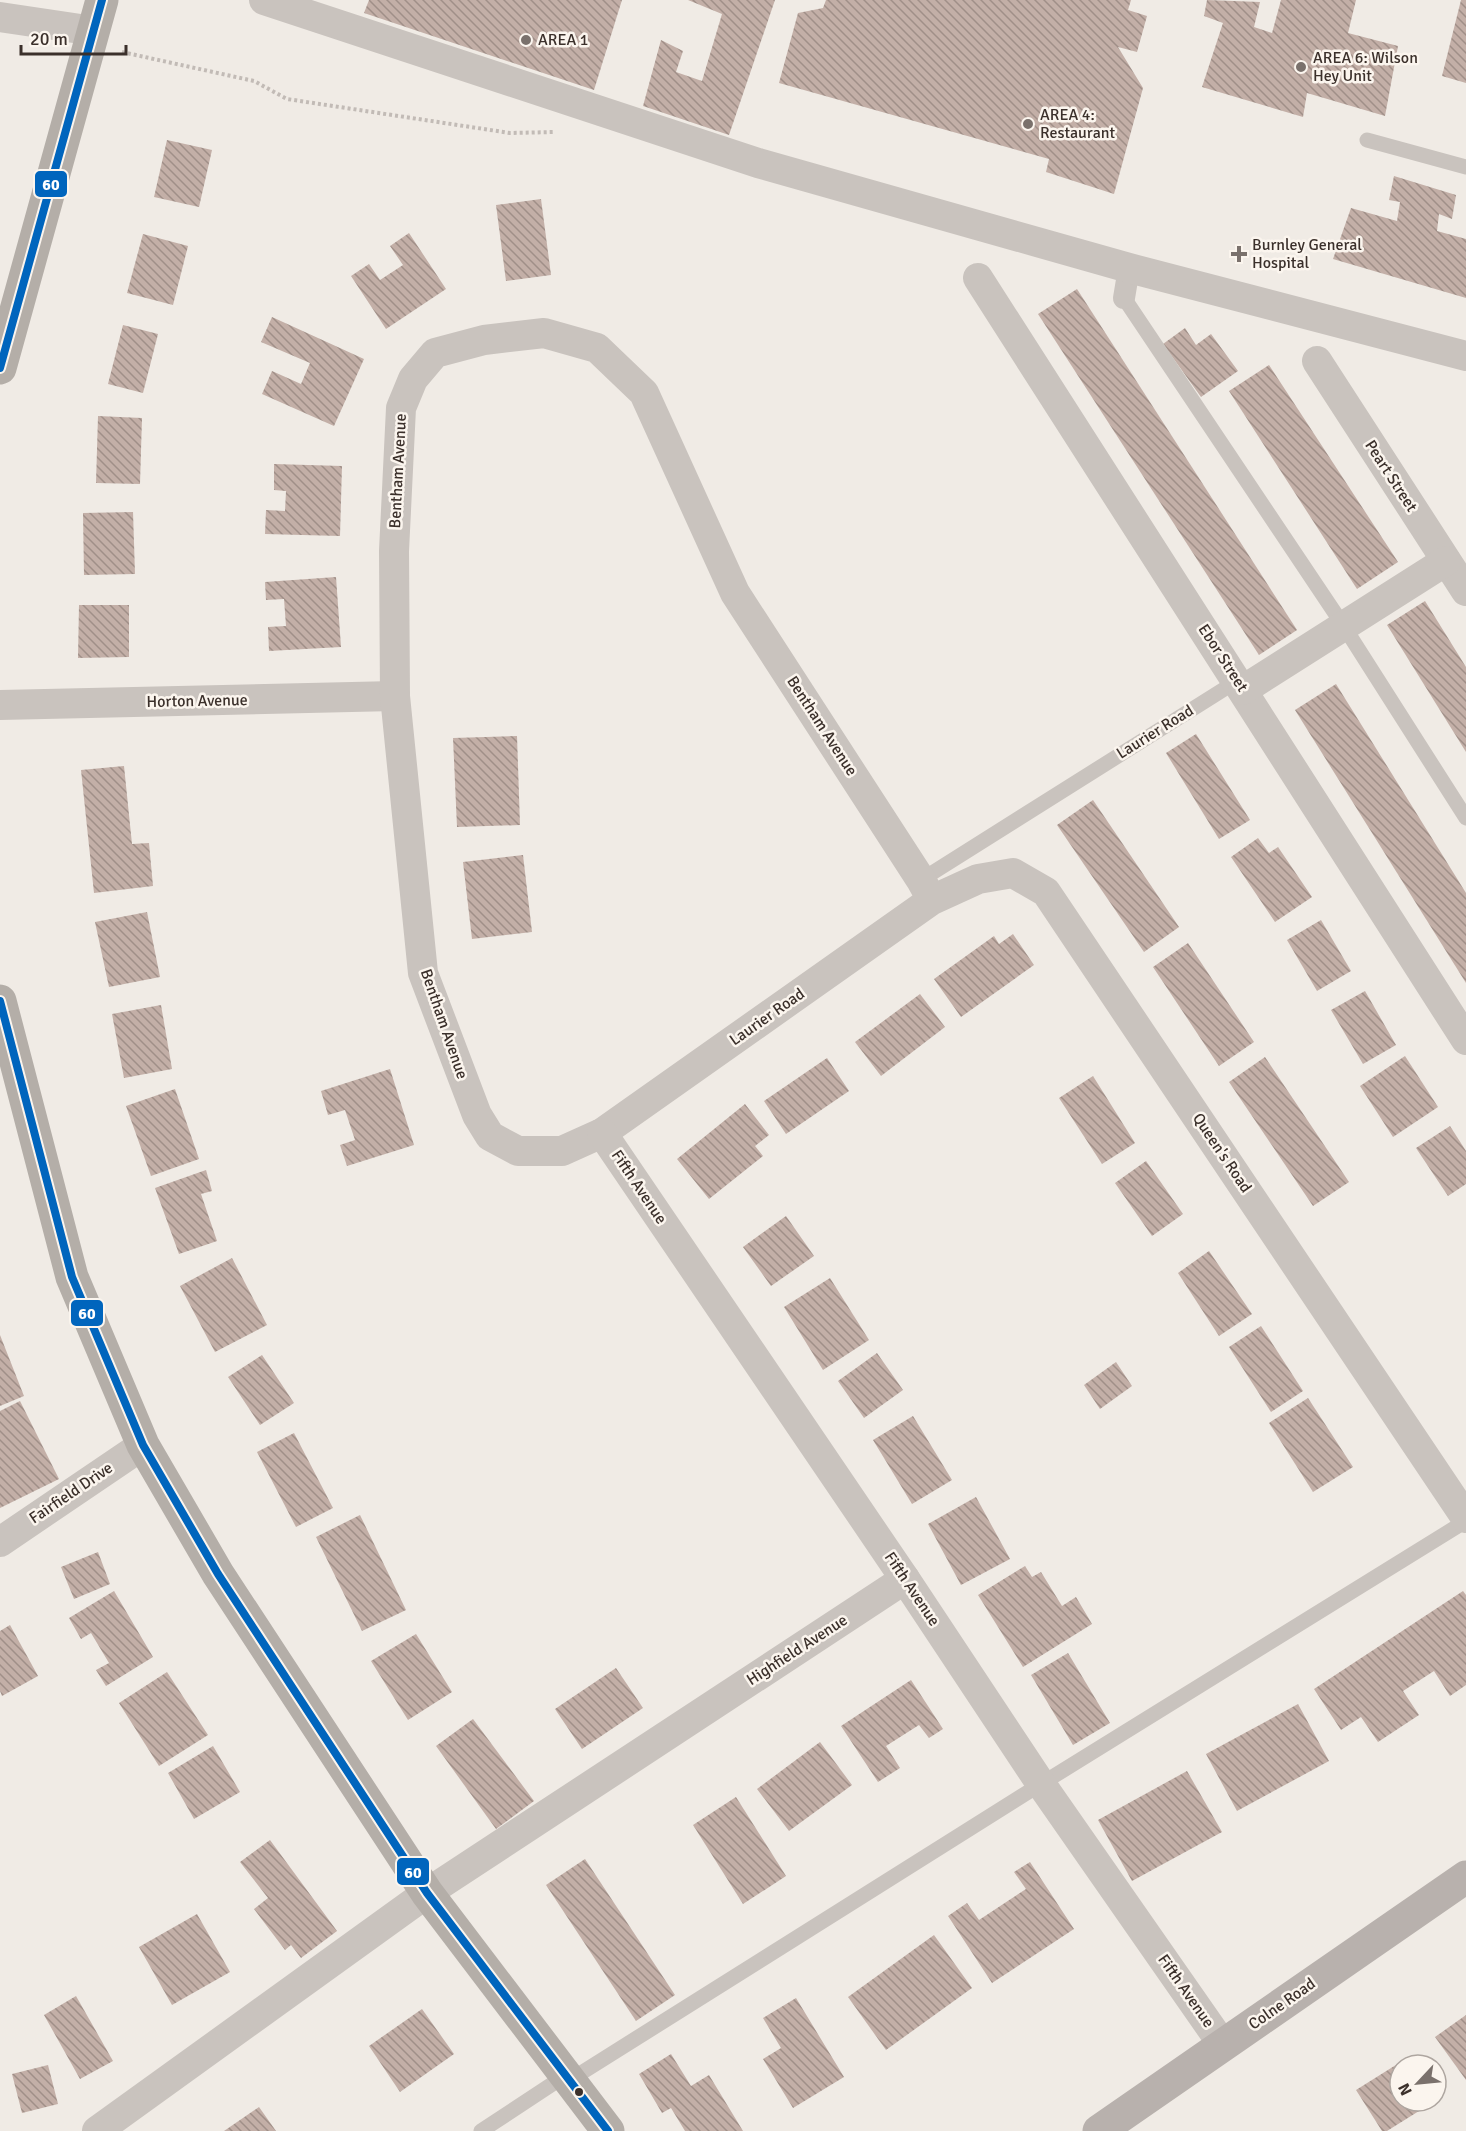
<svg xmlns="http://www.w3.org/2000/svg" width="1466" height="2131" font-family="Signika,sans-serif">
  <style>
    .building { fill: url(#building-back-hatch) }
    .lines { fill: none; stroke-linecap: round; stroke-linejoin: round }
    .path { stroke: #c2bbb6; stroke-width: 4; stroke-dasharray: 3 3; stroke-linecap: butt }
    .service { stroke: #c9c3be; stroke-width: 15 }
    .pedestrian { stroke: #c9c3be; stroke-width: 22 }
    .minor { stroke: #c9c3be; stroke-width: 30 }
    .primary { stroke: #b8b1ad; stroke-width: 33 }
    .trunk { stroke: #b4aea8; stroke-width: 33 }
    .bus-1-casing { stroke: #fbf5ee; stroke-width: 12 }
    .bus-1 { stroke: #0065bd; stroke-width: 8 }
    .poi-dot { fill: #7a716c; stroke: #fbf5ee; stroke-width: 2 }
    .bus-dot { fill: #3b302b; stroke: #fbf5ee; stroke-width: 2 }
    .labels { text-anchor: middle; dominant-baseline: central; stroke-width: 5; stroke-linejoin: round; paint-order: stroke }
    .poi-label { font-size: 16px; fill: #3b302b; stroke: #fbf5ee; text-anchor: start }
    .street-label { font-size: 16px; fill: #3b302b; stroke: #fbf5ee }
    .line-badge { stroke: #fbf5ee; stroke-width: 2 }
    .badge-label { font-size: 16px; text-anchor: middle; font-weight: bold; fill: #fff }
  </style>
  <defs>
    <pattern id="building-back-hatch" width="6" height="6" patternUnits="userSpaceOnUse" patternTransform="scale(1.5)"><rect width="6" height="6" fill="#c3afa7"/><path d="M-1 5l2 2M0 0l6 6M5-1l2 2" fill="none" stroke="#a08f88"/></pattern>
  </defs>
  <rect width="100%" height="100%" fill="#f0ebe5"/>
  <!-- building -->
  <g class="building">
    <path d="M369 0H622L594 90 364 13Z"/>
    <path d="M688 0H775L729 135 643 106 661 40 683 51 676 72 702 81 722 14Z"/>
    <path d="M826 0H1131L1128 10 1147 16 1137 52 1118 47 1143 88 1114 194 1046 172 1049 159 779 83 798 13 823 8Z"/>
    <path d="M1207 0 1260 2 1254 27 1272 33 1281 0H1356L1348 33 1398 46 1385 116 1307 93 1303 117 1202 87 1223 23 1204 16Z"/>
    <path d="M1461 0H1466V83L1442 76Z"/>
    <path d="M167 140 212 150 199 207 154 197Z"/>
    <path d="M1394 176 1456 195 1452 219 1439 214 1437 231 1466 239V298L1333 259 1351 208 1397 221 1400 202 1389 200Z"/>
    <path d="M541 199 551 275 506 281 496 205Z"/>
    <path d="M409 233 446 289 386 329 351 276 369 264 380 280 403 265 390 246Z"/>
    <path d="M143 234 188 246 173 305 127 293Z"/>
    <path d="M1077 289 1297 630 1259 655 1038 314Z"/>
    <path d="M272 317 364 359 334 426 262 394 272 371 301 384 310 363 261 342Z"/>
    <path d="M123 325 158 334 143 393 108 384Z"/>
    <path d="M1185 328 1196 345 1211 334 1238 371 1201 397 1163 344Z"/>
    <path d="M1269 365 1398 562 1357 589 1229 391Z"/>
    <path d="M98 416 142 418 140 484 96 483Z"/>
    <path d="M274 464 342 466 340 536 265 534 266 510 285 511 286 491 274 490Z"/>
    <path d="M133 512 135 574 84 575 83 513Z"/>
    <path d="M336 577 341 647 269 651 268 627 286 626 284 599 266 600 265 582Z"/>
    <path d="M1425 601 1466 667V752L1387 625Z"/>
    <path d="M79 605H129V657L78 658Z"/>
    <path d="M1336 684 1466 893V983L1295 710Z"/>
    <path d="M1196 734 1250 820 1219 839 1166 753Z"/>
    <path d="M517 736 520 825 457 827 453 738Z"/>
    <path d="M124 766 132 844 149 843 153 886 94 893 81 770Z"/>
    <path d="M1093 800 1179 927 1144 952 1057 825Z"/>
    <path d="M1258 838 1269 853 1278 847 1312 897 1275 922 1231 857Z"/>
    <path d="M523 855 532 932 472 939 463 862Z"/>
    <path d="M147 912 160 977 109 987 95 922Z"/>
    <path d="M1321 920 1351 971 1317 991 1287 940Z"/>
    <path d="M1013 934 1034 965 961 1017 934 979 994 936 999 944Z"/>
    <path d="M1188 943 1254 1042 1219 1066 1153 967Z"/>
    <path d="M1365 991 1396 1045 1363 1064 1331 1010Z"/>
    <path d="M920 994 945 1027 881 1076 855 1042Z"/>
    <path d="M161 1005 172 1069 124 1078 112 1014Z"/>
    <path d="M1405 1056 1438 1107 1393 1137 1360 1086Z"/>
    <path d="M1265 1057 1349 1182 1313 1206 1229 1082Z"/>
    <path d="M827 1058 849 1091 786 1134 764 1101Z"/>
    <path d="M390 1069 414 1145 347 1166 340 1145 355 1140 345 1110 328 1115 321 1091Z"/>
    <path d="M1093 1076 1135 1143 1102 1164 1059 1098Z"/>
    <path d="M175 1089 199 1159 151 1176 126 1106Z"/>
    <path d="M745 1104 769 1135 755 1146 763 1156 709 1199 677 1159Z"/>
    <path d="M1450 1126 1466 1151V1184L1448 1196 1416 1148Z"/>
    <path d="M1146 1161 1183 1214 1152 1236 1115 1183Z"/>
    <path d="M206 1170 212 1191 201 1194 217 1241 179 1254 155 1188Z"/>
    <path d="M786 1216 814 1256 771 1286 743 1247Z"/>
    <path d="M1209 1251 1252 1314 1219 1336 1178 1273Z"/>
    <path d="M232 1258 267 1325 215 1352 180 1286Z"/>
    <path d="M830 1278 869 1340 823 1370 784 1307Z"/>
    <path d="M1261 1326 1303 1391 1271 1412 1229 1347Z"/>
    <path d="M0 1335 24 1396 0 1406Z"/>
    <path d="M877 1353 903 1390 864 1418 838 1381Z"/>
    <path d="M262 1355 294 1403 260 1425 228 1377Z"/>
    <path d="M1116 1362 1132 1386 1100 1409 1084 1385Z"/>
    <path d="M1308 1398 1353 1467 1313 1492 1269 1423Z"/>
    <path d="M20 1401 59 1479 0 1508V1411Z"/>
    <path d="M913 1416 952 1480 912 1504 873 1440Z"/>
    <path d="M294 1433 333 1508 296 1527 257 1452Z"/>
    <path d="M976 1497 1010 1559 961 1585 928 1524Z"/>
    <path d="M360 1515 406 1610 362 1631 316 1537Z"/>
    <path d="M98 1552 110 1584 74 1599 61 1567Z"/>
    <path d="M1025 1566 1032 1577 1041 1572 1062 1606 1076 1597 1092 1624 1023 1667 978 1595Z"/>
    <path d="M114 1591 153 1657 106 1686 96 1670 109 1663 91 1633 81 1639 69 1618Z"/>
    <path d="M1463 1591 1466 1595V1685L1450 1696 1434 1671 1403 1691 1419 1715 1378 1742 1361 1717 1341 1730 1314 1689Z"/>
    <path d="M10 1625 38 1676 2 1696 0 1691V1631Z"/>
    <path d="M416 1634 452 1692 408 1720 371 1661Z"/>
    <path d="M1068 1653 1110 1723 1073 1745 1031 1675Z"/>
    <path d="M616 1668 643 1708 582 1749 555 1709Z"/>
    <path d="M167 1672 208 1735 159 1766 119 1703Z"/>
    <path d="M911 1680 943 1729 929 1738 919 1725 886 1746 900 1768 878 1782 841 1726Z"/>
    <path d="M1298 1704 1329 1761 1237 1811 1206 1754Z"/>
    <path d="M473 1719 534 1801 496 1829 436 1746Z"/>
    <path d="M820 1742 852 1785 789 1831 757 1789Z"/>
    <path d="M213 1746 240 1792 194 1819 168 1773Z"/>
    <path d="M1187 1771 1222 1832 1132 1881 1098 1820Z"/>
    <path d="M736 1797 786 1876 743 1904 693 1825Z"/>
    <path d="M270 1840 337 1931 301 1958 291 1945 285 1950 254 1909 268 1898 240 1862Z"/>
    <path d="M585 1859 675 1995 636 2021 546 1885Z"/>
    <path d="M1030 1862 1074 1929 992 1983 948 1916 967 1903 979 1920 1026 1889 1014 1872Z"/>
    <path d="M197 1914 230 1972 172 2005 139 1947Z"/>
    <path d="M934 1935 972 1988 886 2050 848 1997Z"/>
    <path d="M76 1996 113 2061 80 2079 44 2015Z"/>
    <path d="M796 1998 844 2077 793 2108 763 2059 781 2048 763 2018Z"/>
    <path d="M422 2009 454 2054 400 2092 369 2046Z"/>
    <path d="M1466 2015V2080L1435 2037Z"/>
    <path d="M671 2054 691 2086 709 2075 743 2131H685L671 2108 662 2113 639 2074Z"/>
    <path d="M1407 2058 1412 2065H1400V2101H1435L1387 2131H1382L1356 2090Z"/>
    <path d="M48 2065 58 2104 22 2113 12 2074Z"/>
    <path d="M259 2107 276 2131H224Z"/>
  </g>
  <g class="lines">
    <!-- path -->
    <path class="path" d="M122 52 254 81 287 99 510 133 555 132"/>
    <!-- service -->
    <g class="service">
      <path d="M1367 140 1466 167"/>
      <path d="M1124 298 1343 625 1466 818"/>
      <path d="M921 880 1237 681"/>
      <path d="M570 2080 1041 1784 1466 1521"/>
      <path d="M481 2131 566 2075"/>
    </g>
    <!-- pedestrian -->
    <path class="pedestrian" d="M1124 298 1129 268"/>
    <!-- minor -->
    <g class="minor">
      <path d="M264 0 758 163 1129 268 1466 356"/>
      <path d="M0 17 94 31"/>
      <path d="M978 278 1466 1040"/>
      <path d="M1317 361 1466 591"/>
      <path d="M1243 690 1446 561"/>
      <path d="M0 705 395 696"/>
      <path d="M932 900 921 880 735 593 644 393 597 348 544 333 484 340 435 353 413 379 401 408 394 551 395 696 423 973 477 1115 490 1136 518 1151H562L602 1133 932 900 978 879 1013 873 1046 892 1466 1518"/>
      <path d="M602 1133 905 1579 1041 1784 1223 2045"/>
      <path d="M0 1542 143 1445"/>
      <path d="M97 2131 427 1893 905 1579"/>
    </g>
    <!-- primary -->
    <path class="primary" d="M1099 2131 1466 1877"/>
    <!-- trunk -->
    <g class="trunk">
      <path d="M0 368 102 0"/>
      <path d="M0 1001 72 1277 143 1445 218 1574 427 1893 608 2131"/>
    </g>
    <defs>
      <g id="bus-1">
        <path d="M0 368 102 0"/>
        <path d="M0 1001 72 1277 143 1445 218 1574 427 1893 608 2131"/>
      </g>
    </defs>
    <!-- bus-1 casing -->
    <use href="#bus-1" class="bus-1-casing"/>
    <!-- bus-1 -->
    <use href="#bus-1" class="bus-1"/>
  </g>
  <!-- markers -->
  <g class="poi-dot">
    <circle cx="526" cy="40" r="6"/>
    <circle cx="1301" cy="67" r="6"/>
    <circle cx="1028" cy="124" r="6"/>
    <path d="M1236 245h6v6h6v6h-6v6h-6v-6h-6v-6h6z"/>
  </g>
  <circle class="bus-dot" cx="579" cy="2092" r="5"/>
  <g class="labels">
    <!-- poi labels -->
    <g class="poi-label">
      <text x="538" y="40">AREA 1</text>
      <text x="1313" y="58">AREA 6: Wilson<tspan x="1313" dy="18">Hey Unit</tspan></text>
      <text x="1040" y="115">AREA 4:<tspan x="1040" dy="18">Restaurant</tspan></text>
      <text x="1252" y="245">Burnley General<tspan x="1252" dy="18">Hospital</tspan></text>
    </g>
    <!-- street labels -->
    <g class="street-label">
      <text transform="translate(398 471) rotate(-87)">Bentham Avenue</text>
      <text transform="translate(1391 476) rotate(57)">Peart Street</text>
      <text transform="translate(1223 658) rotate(57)">Ebor Street</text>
      <text transform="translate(197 701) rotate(-1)">Horton Avenue</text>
      <text transform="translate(822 726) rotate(57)">Bentham Avenue</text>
      <text transform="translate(1155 732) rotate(-32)">Laurier Road</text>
      <text transform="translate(767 1017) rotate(-35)">Laurier Road</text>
      <text transform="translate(444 1024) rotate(71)">Bentham Avenue</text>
      <text transform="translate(1222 1153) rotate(56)">Queen's Road</text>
      <text transform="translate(639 1187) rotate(56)">Fifth Avenue</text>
      <text transform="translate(71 1493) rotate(-34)">Fairfield Drive</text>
      <text transform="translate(912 1589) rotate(56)">Fifth Avenue</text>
      <text transform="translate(797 1650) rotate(-33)">Highfield Avenue</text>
      <text transform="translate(1186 1991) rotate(55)">Fifth Avenue</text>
      <text transform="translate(1282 2004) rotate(-35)">Colne Road</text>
    </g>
  </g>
  <g class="line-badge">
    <rect x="34" y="170" width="34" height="28" rx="6" fill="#0065bd"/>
    <rect x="70" y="1299" width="34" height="28" rx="6" fill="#0065bd"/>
    <rect x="396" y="1857" width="34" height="29" rx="6" fill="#0065bd"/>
  </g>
  <g class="badge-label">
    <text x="51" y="190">60</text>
    <text x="87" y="1319">60</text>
    <text x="413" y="1878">60</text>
  </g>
  <!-- north arrow -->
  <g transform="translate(1418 2083) rotate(244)"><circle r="28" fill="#fbf5ee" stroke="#aea6a0" stroke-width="1.5"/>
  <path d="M0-4.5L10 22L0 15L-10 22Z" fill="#7a716c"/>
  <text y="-9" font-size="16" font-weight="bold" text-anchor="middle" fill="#3b302b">N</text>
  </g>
  <!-- scale -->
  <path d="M21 45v9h105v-9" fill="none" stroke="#3b302b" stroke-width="3"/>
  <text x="30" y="45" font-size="18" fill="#3b302b" stroke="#fbf5ee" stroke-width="4.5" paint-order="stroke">20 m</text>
</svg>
